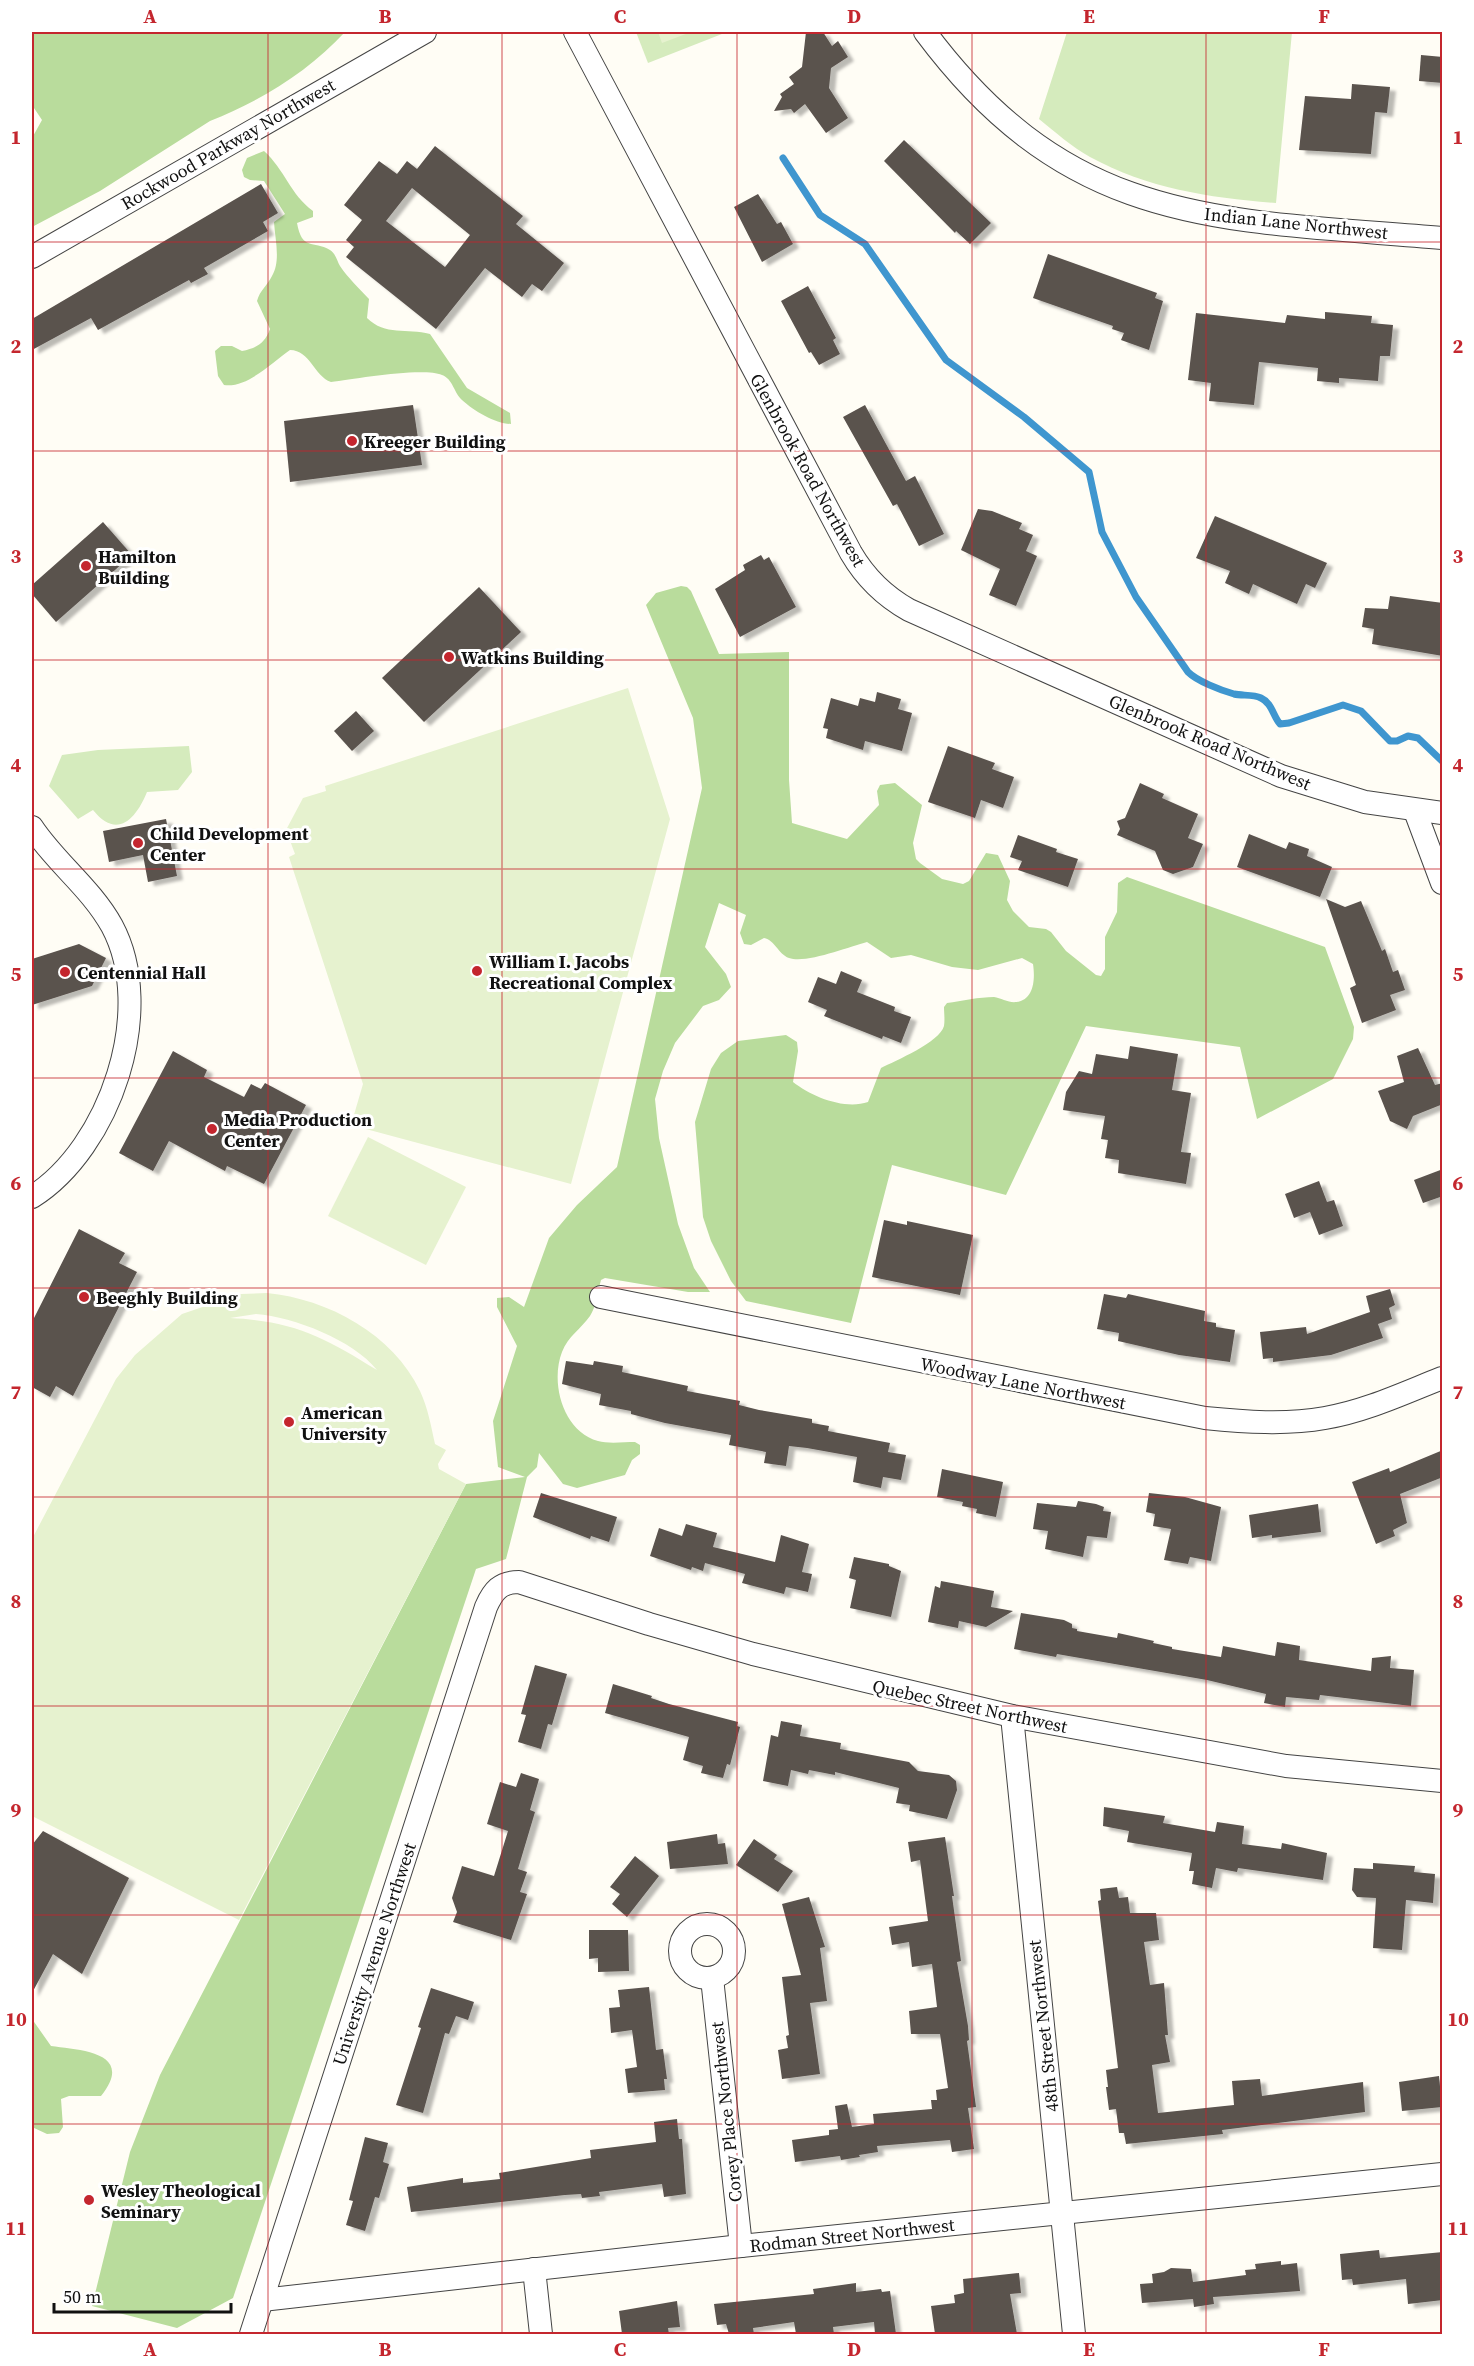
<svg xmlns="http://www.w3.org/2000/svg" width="1474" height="2366" font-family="'Source Serif 4',serif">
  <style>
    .green { fill: #d5ebbd }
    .forest { fill: #b9dc9c }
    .pitch { fill: #e6f2cf; fill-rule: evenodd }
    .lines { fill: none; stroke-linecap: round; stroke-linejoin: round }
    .stream { stroke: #3f96cf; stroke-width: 7 }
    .building { fill: #5a524d; fill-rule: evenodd; filter: url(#shadow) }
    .minor-casing { stroke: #444; stroke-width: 24 }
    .minor { stroke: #fff; stroke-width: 22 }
    .grid { fill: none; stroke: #c4262e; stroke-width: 1.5; stroke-opacity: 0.55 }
    .poi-dot { fill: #c4262e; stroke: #fff; stroke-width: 2 }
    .labels { text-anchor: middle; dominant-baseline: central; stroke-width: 6; stroke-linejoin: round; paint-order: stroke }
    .street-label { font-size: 18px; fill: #111; stroke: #fff }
    .poi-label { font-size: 18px; font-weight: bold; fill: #111; stroke: #fff; text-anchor: start }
    .neatline { fill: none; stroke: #c4262e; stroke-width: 2 }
    .grid-label { font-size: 20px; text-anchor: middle; font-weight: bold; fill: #c4262e }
  </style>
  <defs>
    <filter id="shadow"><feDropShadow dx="6" dy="4" stdDeviation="1.5" flood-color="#0004"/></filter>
  </defs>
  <rect width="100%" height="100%" fill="#fffdf5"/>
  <!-- green -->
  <g class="green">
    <path d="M636 32H727L648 63Z"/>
    <path d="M1067 32H1292L1276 203C1211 198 1149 189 1090 157 1072 147 1055 132 1039 119Z"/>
    <path d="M189 746 192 772 178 790 147 792C136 819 117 840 93 810L78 819 49 786 62 755 98 750Z"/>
  </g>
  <!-- forest -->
  <g class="forest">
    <path d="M32 32H345C309 71 261 101 210 121L100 191 32 227V138L42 120 32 105Z"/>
    <path d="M264 151C285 170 290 194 313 211V217L297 223C302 251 313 240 330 250 336 254 337 261 340 266 348 278 359 288 369 299L367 318C385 336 407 328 430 334L467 388 510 413 511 424C496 424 474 411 462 400 454 393 453 379 442 375 422 367 355 379 331 382 314 376 310 350 290 350 271 363 248 388 224 385L218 376 215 351 221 346H232L242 351C257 348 265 343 270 329L257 301C260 290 267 286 272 276 281 261 275 239 274 222L285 214 264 181 250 180 244 177 242 170 247 158Z"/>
    <path d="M681 586 687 587 691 591 719 654 789 652V780L792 823 847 839 879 805 877 791 880 785 895 783 922 805 913 843 916 859 920 863 942 879 963 884 969 881 986 853 998 855 1010 881 1007 900 1013 911 1029 927 1046 929 1051 932 1066 951 1096 975 1101 976 1105 969V937L1117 912 1118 883 1127 877 1325 947 1354 1027 1353 1039 1333 1079 1257 1119 1240 1047 1086 1026 1006 1195 892 1165 851 1323 746 1301 731 1281 711 1241 703 1217 695 1122 711 1069 721 1053 738 1041 786 1035 797 1042 798 1051 793 1082C812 1097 845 1110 868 1102L881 1068C895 1061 940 1042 944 1026 945 1020 944 1012 944 1007L947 1003C962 1001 979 997 994 997 1001 998 1009 1003 1016 1002 1035 1000 1035 977 1033 964L1022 958 978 970 952 967 911 955 891 958 867 942C848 947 806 964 789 958 778 954 775 940 764 938L751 945 744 944 740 933 746 915 719 903 705 947 726 974 731 987 719 1000 703 1006 675 1043 663 1071 655 1099 659 1138 678 1224 694 1268 710 1292H688L605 1278 601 1280C598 1291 596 1307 590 1316 581 1329 568 1336 562 1352 550 1383 563 1431 598 1441 608 1444 624 1442 635 1442L640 1445V1454L632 1460 625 1475 577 1488 563 1484 539 1453 537 1467 527 1477 506 1559 476 1569 233 2298 177 2328 92 2306 130 2152 160 2075 466 1484 525 1477 498 1467 493 1421 517 1346 497 1307V1298L509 1297 524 1307 549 1238 577 1205 617 1167 702 788 693 718 646 605 656 593Z"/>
    <path d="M32 2019 51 2046C80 2050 136 2052 101 2096H69L61 2099 63 2127 59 2133 47 2134 32 2127Z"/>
  </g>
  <!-- pitch -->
  <g class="pitch">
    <path d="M658 32H691L662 43Z"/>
    <path d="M628 688 670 819 571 1184 351 1125 363 1084 289 857 295 854 286 830 303 798 326 791 325 786Z"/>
    <path d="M368 1137 466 1187 426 1265 328 1216Z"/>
    <path d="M267 1293C328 1299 393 1334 420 1391 428 1408 431 1426 435 1444L446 1450 438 1464 439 1469 466 1484 239 1920 32 1816V1539L116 1379 135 1355 182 1314 241 1294ZM256 1314C294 1317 353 1340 377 1370 324 1337 294 1321 230 1318Z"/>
  </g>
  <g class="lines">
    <!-- stream -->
    <path class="stream" d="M783 158 820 215 865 244 946 360 1024 417 1089 472 1102 532 1136 597 1188 672C1197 681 1220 690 1234 694 1242 696 1253 694 1261 698 1272 703 1273 716 1280 724L1289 723 1343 705 1361 711 1390 741H1397L1408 736 1418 738 1442 761"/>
  </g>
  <!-- building -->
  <g class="building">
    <path d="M806 32H823L832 46 838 41 848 57 831 68 829 88 848 118 826 133 805 104 794 113 791 109 774 111 782 97 780 94 794 84 789 77 802 67Z"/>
    <path d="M1421 55 1443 57V83L1419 81Z"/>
    <path d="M1352 84 1390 87 1387 113 1375 112 1371 154 1299 150 1305 96 1351 99Z"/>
    <path d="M904 140 991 223 970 244 956 231 955 233 884 161Z"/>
    <path d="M435 146 523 216 516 224 564 263 542 291 532 284 522 297 485 268 436 329 346 257 354 247 346 240 362 220 344 205 379 161 397 174 407 161 417 169ZM412 188 470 235 445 267 386 221Z"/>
    <path d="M261 184 278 213 263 222 268 231 204 268 208 274 191 283 189 280 98 330 91 318 32 350V319Z"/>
    <path d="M758 194 777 224 781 222 793 244 762 262 734 207Z"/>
    <path d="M1048 254 1157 293 1155 298 1163 301 1149 350 1121 340 1124 333 1112 329 1113 326 1033 298Z"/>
    <path d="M808 286 836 338 833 340 840 354 819 365 811 352 809 353 781 301Z"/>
    <path d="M1325 312 1372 316 1371 323 1393 325 1390 356H1380L1378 381 1339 378V383L1317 381 1318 368 1259 362 1254 405 1209 401 1211 383 1188 380 1196 313 1285 323 1287 315 1325 319Z"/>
    <path d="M413 405 422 465 290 482 284 421Z"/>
    <path d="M865 405 906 481 915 476 944 534 919 546 897 504 893 506 843 417Z"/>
    <path d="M978 509 992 511 1022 523 1019 529 1033 535 1026 551 1037 556 1016 606 989 595 1000 569 961 550Z"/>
    <path d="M1215 516 1327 563 1315 588 1306 584 1297 604 1253 584 1249 594 1225 583 1230 571 1196 558Z"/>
    <path d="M103 522 132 555 56 622 32 594V585Z"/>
    <path d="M761 555 764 560 769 557 796 607 740 637 715 589 745 570 743 565Z"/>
    <path d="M479 587 521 632 424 722 382 678Z"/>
    <path d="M1390 596 1443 603V656L1372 644 1374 629 1362 627 1365 608 1388 609Z"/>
    <path d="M877 692 901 699 898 709 912 713 902 751 865 741 863 750 826 738 828 729 823 728 831 698 858 706 860 698 875 702Z"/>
    <path d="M356 711 374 731 352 751 334 731Z"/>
    <path d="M948 746 995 763 992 769 1014 777 1003 808 981 800 975 818 928 802Z"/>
    <path d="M1140 783 1164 794 1162 798 1198 814 1188 838 1203 844 1193 867 1173 874 1163 870 1155 851 1117 835 1120 829 1117 821 1125 818Z"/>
    <path d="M166 819 177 876 148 882 143 855 109 862 103 831Z"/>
    <path d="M1249 834 1286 849 1289 842 1309 849 1307 856 1332 867 1320 897 1237 867Z"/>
    <path d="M1018 835 1057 849 1056 852 1078 859 1068 887 1018 870 1022 861 1010 857Z"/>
    <path d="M1326 899 1345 907 1361 901 1382 951 1385 949 1393 972 1398 970 1405 990 1390 995 1396 1010 1362 1023 1350 988 1356 985Z"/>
    <path d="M79 944 106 958 92 986 32 1005V959Z"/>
    <path d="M841 971 862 980 857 992 895 1007 894 1011 911 1017 901 1043 883 1036 882 1039 824 1016 827 1010 808 1002 818 977 836 984Z"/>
    <path d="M1130 1046 1178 1054 1172 1090 1191 1093 1181 1152 1191 1153 1186 1184 1118 1173 1119 1160 1105 1158 1108 1140 1101 1139 1105 1116 1063 1110 1066 1092 1079 1071 1092 1074 1096 1054 1128 1059Z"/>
    <path d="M1418 1048 1435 1085 1443 1083V1104L1413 1116 1407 1129 1390 1121 1378 1091 1404 1082 1397 1056Z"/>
    <path d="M173 1051 207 1070 204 1077 244 1097 251 1084 261 1089 265 1083 306 1105 264 1184 227 1166 225 1171 169 1141 153 1171 119 1153Z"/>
    <path d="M1443 1169V1196L1423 1203 1414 1180Z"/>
    <path d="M1319 1181 1327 1202 1334 1200 1343 1226 1319 1235 1310 1212 1294 1218 1285 1194Z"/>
    <path d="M884 1220 907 1225V1221L973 1235 960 1295 872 1277Z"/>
    <path d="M79 1229 125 1253 119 1263 137 1272 73 1396 56 1386 50 1397 32 1387V1322Z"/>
    <path d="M1390 1289 1395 1305 1389 1308 1392 1319 1378 1324 1383 1338 1331 1355 1273 1362V1358L1263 1359 1260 1332 1306 1327 1307 1334 1370 1312 1366 1296Z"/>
    <path d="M1104 1294 1126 1298 1128 1294 1205 1311 1204 1321 1216 1323V1327L1235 1330 1230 1362 1179 1355 1118 1341 1119 1333 1097 1329Z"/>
    <path d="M566 1361 593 1365 594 1361 623 1366 622 1372 688 1386 687 1391 740 1401 739 1405 759 1410 812 1419V1423L829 1426 828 1431 890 1443 888 1452 906 1455 901 1480 883 1477 881 1488 853 1482 857 1457 807 1448 789 1446 786 1466 764 1463 766 1452 729 1445 731 1435 665 1423 631 1414V1411L599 1405 601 1394 562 1384Z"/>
    <path d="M1443 1450V1477L1400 1494 1407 1523 1393 1530 1395 1536 1376 1544 1352 1482 1389 1468 1390 1472Z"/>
    <path d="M942 1469 1003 1482 996 1517 976 1513 977 1509 962 1506 963 1502 937 1497Z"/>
    <path d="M541 1493 617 1517 609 1542 591 1536 590 1539 533 1517Z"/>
    <path d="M1149 1493 1185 1497 1221 1507 1211 1561 1190 1557 1188 1564 1164 1560 1171 1529 1153 1526 1155 1514 1146 1512Z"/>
    <path d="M1078 1501 1096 1504 1104 1507 1103 1511 1111 1512 1107 1538 1087 1536 1083 1557 1045 1549 1048 1531 1033 1529 1037 1503 1076 1507Z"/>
    <path d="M1318 1504 1321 1532 1272 1538V1535L1252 1538 1249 1515Z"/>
    <path d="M686 1524 717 1533 713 1547 775 1562 781 1535 809 1544 802 1572 812 1574 808 1592 786 1587 784 1594 742 1583 745 1574 705 1563 703 1571 692 1567 691 1570 650 1556 659 1528 682 1536Z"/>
    <path d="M854 1557 889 1564V1566L901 1571 891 1617 850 1608 856 1580 849 1578Z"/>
    <path d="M941 1581 994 1591 991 1607 1013 1611 986 1627 959 1621 958 1628 928 1622 935 1586 940 1588Z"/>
    <path d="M1021 1613 1064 1620 1072 1624V1628L1077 1629V1631L1117 1638 1118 1633 1154 1641 1153 1643 1172 1647V1649L1221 1657 1223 1646 1275 1656 1277 1642 1300 1646 1299 1660 1371 1671 1372 1658 1391 1656 1390 1668 1414 1670 1411 1706 1320 1695 1319 1700 1286 1697 1285 1707 1264 1703 1266 1694 1207 1680 1057 1654 1056 1657 1014 1649Z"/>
    <path d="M535 1665 567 1674 552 1725 548 1724 541 1749 518 1742 526 1715 521 1714Z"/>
    <path d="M613 1684 652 1696 651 1698 669 1704 738 1722 737 1726 740 1727 730 1765 727 1764 723 1778 701 1773 703 1766 683 1760 689 1737 605 1713Z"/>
    <path d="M781 1721 802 1725 800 1736 841 1743 840 1749 909 1762 918 1771 949 1775 956 1781 957 1790 947 1819 909 1811 910 1805 896 1803 899 1788 835 1772V1775L809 1770 808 1774 791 1770 788 1786 763 1781 771 1735 778 1737Z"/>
    <path d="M521 1773 539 1779 530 1810 535 1812 518 1869 527 1872 520 1892 527 1894 511 1940 453 1922 457 1912 452 1898 462 1866 494 1876 508 1831 487 1824 500 1782 516 1787Z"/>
    <path d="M1104 1807 1165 1816 1163 1823 1215 1832 1217 1822 1244 1826 1242 1844 1281 1849 1282 1843 1327 1853 1323 1880 1238 1868 1237 1872 1216 1868 1212 1888 1192 1884 1194 1871H1189L1192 1853 1127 1842 1129 1831 1103 1826Z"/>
    <path d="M43 1831 129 1878 82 1974 53 1954 32 1993V1845Z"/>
    <path d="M717 1834 718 1844 725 1843 728 1864 670 1869 667 1842Z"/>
    <path d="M945 1837 954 1896H952L961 1961 957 1962 968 2026 969 2040 967 2041 976 2107 968 2108 974 2149 952 2152 950 2140 877 2146 878 2152 859 2155 860 2157 841 2160 840 2156 795 2162 792 2140 829 2135V2130L838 2129 835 2106 847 2104 852 2127 874 2124 873 2114 932 2109 931 2100H937L936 2090 948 2088 940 2034H911L909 2011 937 2007 932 1964 912 1967 909 1942 892 1945 889 1927 928 1921 920 1860 911 1862 908 1842Z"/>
    <path d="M754 1839 777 1855 774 1859 793 1871 778 1892 736 1865Z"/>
    <path d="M635 1856 659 1876 627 1917 612 1904 620 1894 610 1887Z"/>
    <path d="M1373 1863 1415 1866 1414 1872 1435 1874 1433 1903 1406 1900 1402 1950 1373 1948 1376 1898 1357 1897 1352 1890 1354 1868 1373 1869Z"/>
    <path d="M1117 1887 1119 1898 1128 1897 1130 1913H1156L1159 1940 1144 1942 1150 1985 1164 1983 1168 2035H1165L1170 2062 1152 2065 1158 2113 1234 2105 1232 2081 1260 2079 1262 2096 1363 2082 1365 2112 1222 2130 1223 2134 1126 2144 1124 2133H1119L1116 2109 1109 2110 1106 2087H1108L1106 2070 1118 2068 1098 1901 1101 1900 1100 1889Z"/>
    <path d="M809 1897 825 1947 820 1948 827 2001 810 2003 820 2074 782 2079 778 2050 788 2048 786 2036 789 2035 782 1977 801 1975 782 1904Z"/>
    <path d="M589 1930H628L629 1971 598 1972V1958L589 1959Z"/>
    <path d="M649 1987 656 2050 663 2049 667 2079H664L665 2090 628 2093 625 2069 637 2067 632 2030 611 2033 609 2008 620 2007 618 1990Z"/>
    <path d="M431 1988 474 2002 468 2020 456 2016 449 2034 445 2033 423 2113 396 2105 421 2028 418 2027Z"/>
    <path d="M1439 2076 1442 2107 1402 2111 1399 2082Z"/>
    <path d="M677 2119 679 2139H682L686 2194 664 2197 662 2184 599 2192 600 2196 582 2198 581 2194 565 2195 411 2212 407 2187 463 2178V2183L500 2179 499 2173 591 2158 590 2150 656 2142 654 2122Z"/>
    <path d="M365 2137 388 2143 383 2162 389 2164 379 2198 375 2197 365 2231 346 2225 353 2201 349 2200Z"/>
    <path d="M1379 2250 1380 2258 1443 2252V2300L1408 2304 1406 2279 1353 2285 1352 2279 1342 2280 1340 2254Z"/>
    <path d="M1281 2261V2265L1297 2263 1300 2291 1213 2297 1214 2304 1194 2307 1193 2299 1142 2303 1140 2284 1153 2283 1152 2274 1164 2272 1171 2268 1191 2269 1193 2282 1246 2275 1245 2270 1256 2269 1255 2264Z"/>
    <path d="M1019 2273 1021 2293 1010 2294 1017 2334H935L931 2306 955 2303 954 2295 964 2293 963 2279Z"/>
    <path d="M856 2283V2292L881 2289 882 2292 890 2291 896 2334H875L874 2322 833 2327 834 2334H796L794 2322 753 2328 754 2334H729L726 2324 717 2325 714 2304 814 2294 813 2289Z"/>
    <path d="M677 2301 680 2327 668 2328 669 2334H622L619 2311Z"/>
  </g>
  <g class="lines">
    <defs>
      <g id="minor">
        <path d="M575 32 851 553C865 577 884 596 909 610L1281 776 1365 802 1442 813"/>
        <path d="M925 32C1071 228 1220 219 1442 238"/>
        <path d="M32 257 425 32"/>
        <path d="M1415 811 1442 883"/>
        <path d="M32 827C55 862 91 888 112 926 157 1010 110 1148 32 1197"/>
        <path d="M601 1297 1205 1418C1245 1422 1286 1425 1325 1418 1366 1411 1404 1393 1442 1378"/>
        <path d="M1012 1716 1074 2334"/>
        <circle cx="707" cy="1951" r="27"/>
        <path d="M712 1978 741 2246"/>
        <path d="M534 2269 541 2334"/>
        <path d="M262 2300 741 2246 1442 2174"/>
        <path d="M251 2334 486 1607C493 1591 500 1582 519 1582L649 1624 753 1654 1012 1716 1286 1766 1442 1781"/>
      </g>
    </defs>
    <!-- minor casing -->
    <use href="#minor" class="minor-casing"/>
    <!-- minor -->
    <use href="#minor" class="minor"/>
  </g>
  <!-- grid -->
  <path class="grid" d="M268 32V2334M502 32V2334M737 32V2334M972 32V2334M1206 32V2334M32 242H1442M32 451H1442M32 660H1442M32 869H1442M32 1078H1442M32 1288H1442M32 1497H1442M32 1706H1442M32 1915H1442M32 2124H1442"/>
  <!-- markers -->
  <g class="poi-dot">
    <circle cx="352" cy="441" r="6"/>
    <circle cx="86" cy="566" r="6"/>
    <circle cx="449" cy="657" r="6"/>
    <circle cx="138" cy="843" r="6"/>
    <circle cx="477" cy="971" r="6"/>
    <circle cx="65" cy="972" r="6"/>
    <circle cx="212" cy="1129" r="6"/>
    <circle cx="84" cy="1297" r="6"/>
    <circle cx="289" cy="1422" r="6"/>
    <circle cx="89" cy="2200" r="6"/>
  </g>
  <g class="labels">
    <!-- street labels -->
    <g class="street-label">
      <text transform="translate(228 144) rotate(-30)">Rockwood Parkway Northwest</text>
      <text transform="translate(1296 223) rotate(6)">Indian Lane Northwest</text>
      <text transform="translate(808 470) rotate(61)">Glenbrook Road Northwest</text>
      <text transform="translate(1210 742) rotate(23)">Glenbrook Road Northwest</text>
      <text transform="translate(1023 1383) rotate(11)">Woodway Lane Northwest</text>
      <text transform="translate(970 1706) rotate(12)">Quebec Street Northwest</text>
      <text transform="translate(374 1954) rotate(-72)">University Avenue Northwest</text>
      <text transform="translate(1043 2026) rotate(-96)">48th Street Northwest</text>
      <text transform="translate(726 2112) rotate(-96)">Corey Place Northwest</text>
      <text transform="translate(852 2235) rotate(-6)">Rodman Street Northwest</text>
    </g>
    <!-- poi labels -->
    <g class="poi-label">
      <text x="364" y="441">Kreeger Building</text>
      <text x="98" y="556">Hamilton<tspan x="98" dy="21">Building</tspan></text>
      <text x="461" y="657">Watkins Building</text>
      <text x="150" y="833">Child Development<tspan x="150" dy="21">Center</tspan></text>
      <text x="489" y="961">William I. Jacobs<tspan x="489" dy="21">Recreational Complex</tspan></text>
      <text x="77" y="972">Centennial Hall</text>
      <text x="224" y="1119">Media Production<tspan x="224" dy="21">Center</tspan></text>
      <text x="96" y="1297">Beeghly Building</text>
      <text x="301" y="1412">American<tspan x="301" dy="21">University</tspan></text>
      <text x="101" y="2190">Wesley Theological<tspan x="101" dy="21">Seminary</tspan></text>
    </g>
  </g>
  <!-- border -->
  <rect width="1474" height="2366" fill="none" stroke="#ffffff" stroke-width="66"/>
  <!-- scale -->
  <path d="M54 2303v9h177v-9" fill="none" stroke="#111111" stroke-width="3"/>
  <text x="63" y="2303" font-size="18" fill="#111111" stroke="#ffffff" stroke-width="4.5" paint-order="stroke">50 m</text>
  <rect x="33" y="33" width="1408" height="2300" class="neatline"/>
  <g class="grid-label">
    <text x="150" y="23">A</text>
    <text x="385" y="23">B</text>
    <text x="620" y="23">C</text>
    <text x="854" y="23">D</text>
    <text x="1089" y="23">E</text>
    <text x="1324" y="23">F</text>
    <text x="16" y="144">1</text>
    <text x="1458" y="144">1</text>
    <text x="16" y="353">2</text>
    <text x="1458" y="353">2</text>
    <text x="16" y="563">3</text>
    <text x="1458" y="563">3</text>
    <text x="16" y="772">4</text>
    <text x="1458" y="772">4</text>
    <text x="16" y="981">5</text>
    <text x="1458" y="981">5</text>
    <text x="16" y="1190">6</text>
    <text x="1458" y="1190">6</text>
    <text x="16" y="1399">7</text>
    <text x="1458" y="1399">7</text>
    <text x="16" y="1608">8</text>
    <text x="1458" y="1608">8</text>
    <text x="16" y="1817">9</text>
    <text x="1458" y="1817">9</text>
    <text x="16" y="2026">10</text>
    <text x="1458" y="2026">10</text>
    <text x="16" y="2235">11</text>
    <text x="1458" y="2235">11</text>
    <text x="150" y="2356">A</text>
    <text x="385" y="2356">B</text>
    <text x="620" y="2356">C</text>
    <text x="854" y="2356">D</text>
    <text x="1089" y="2356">E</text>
    <text x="1324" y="2356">F</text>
  </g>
</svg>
